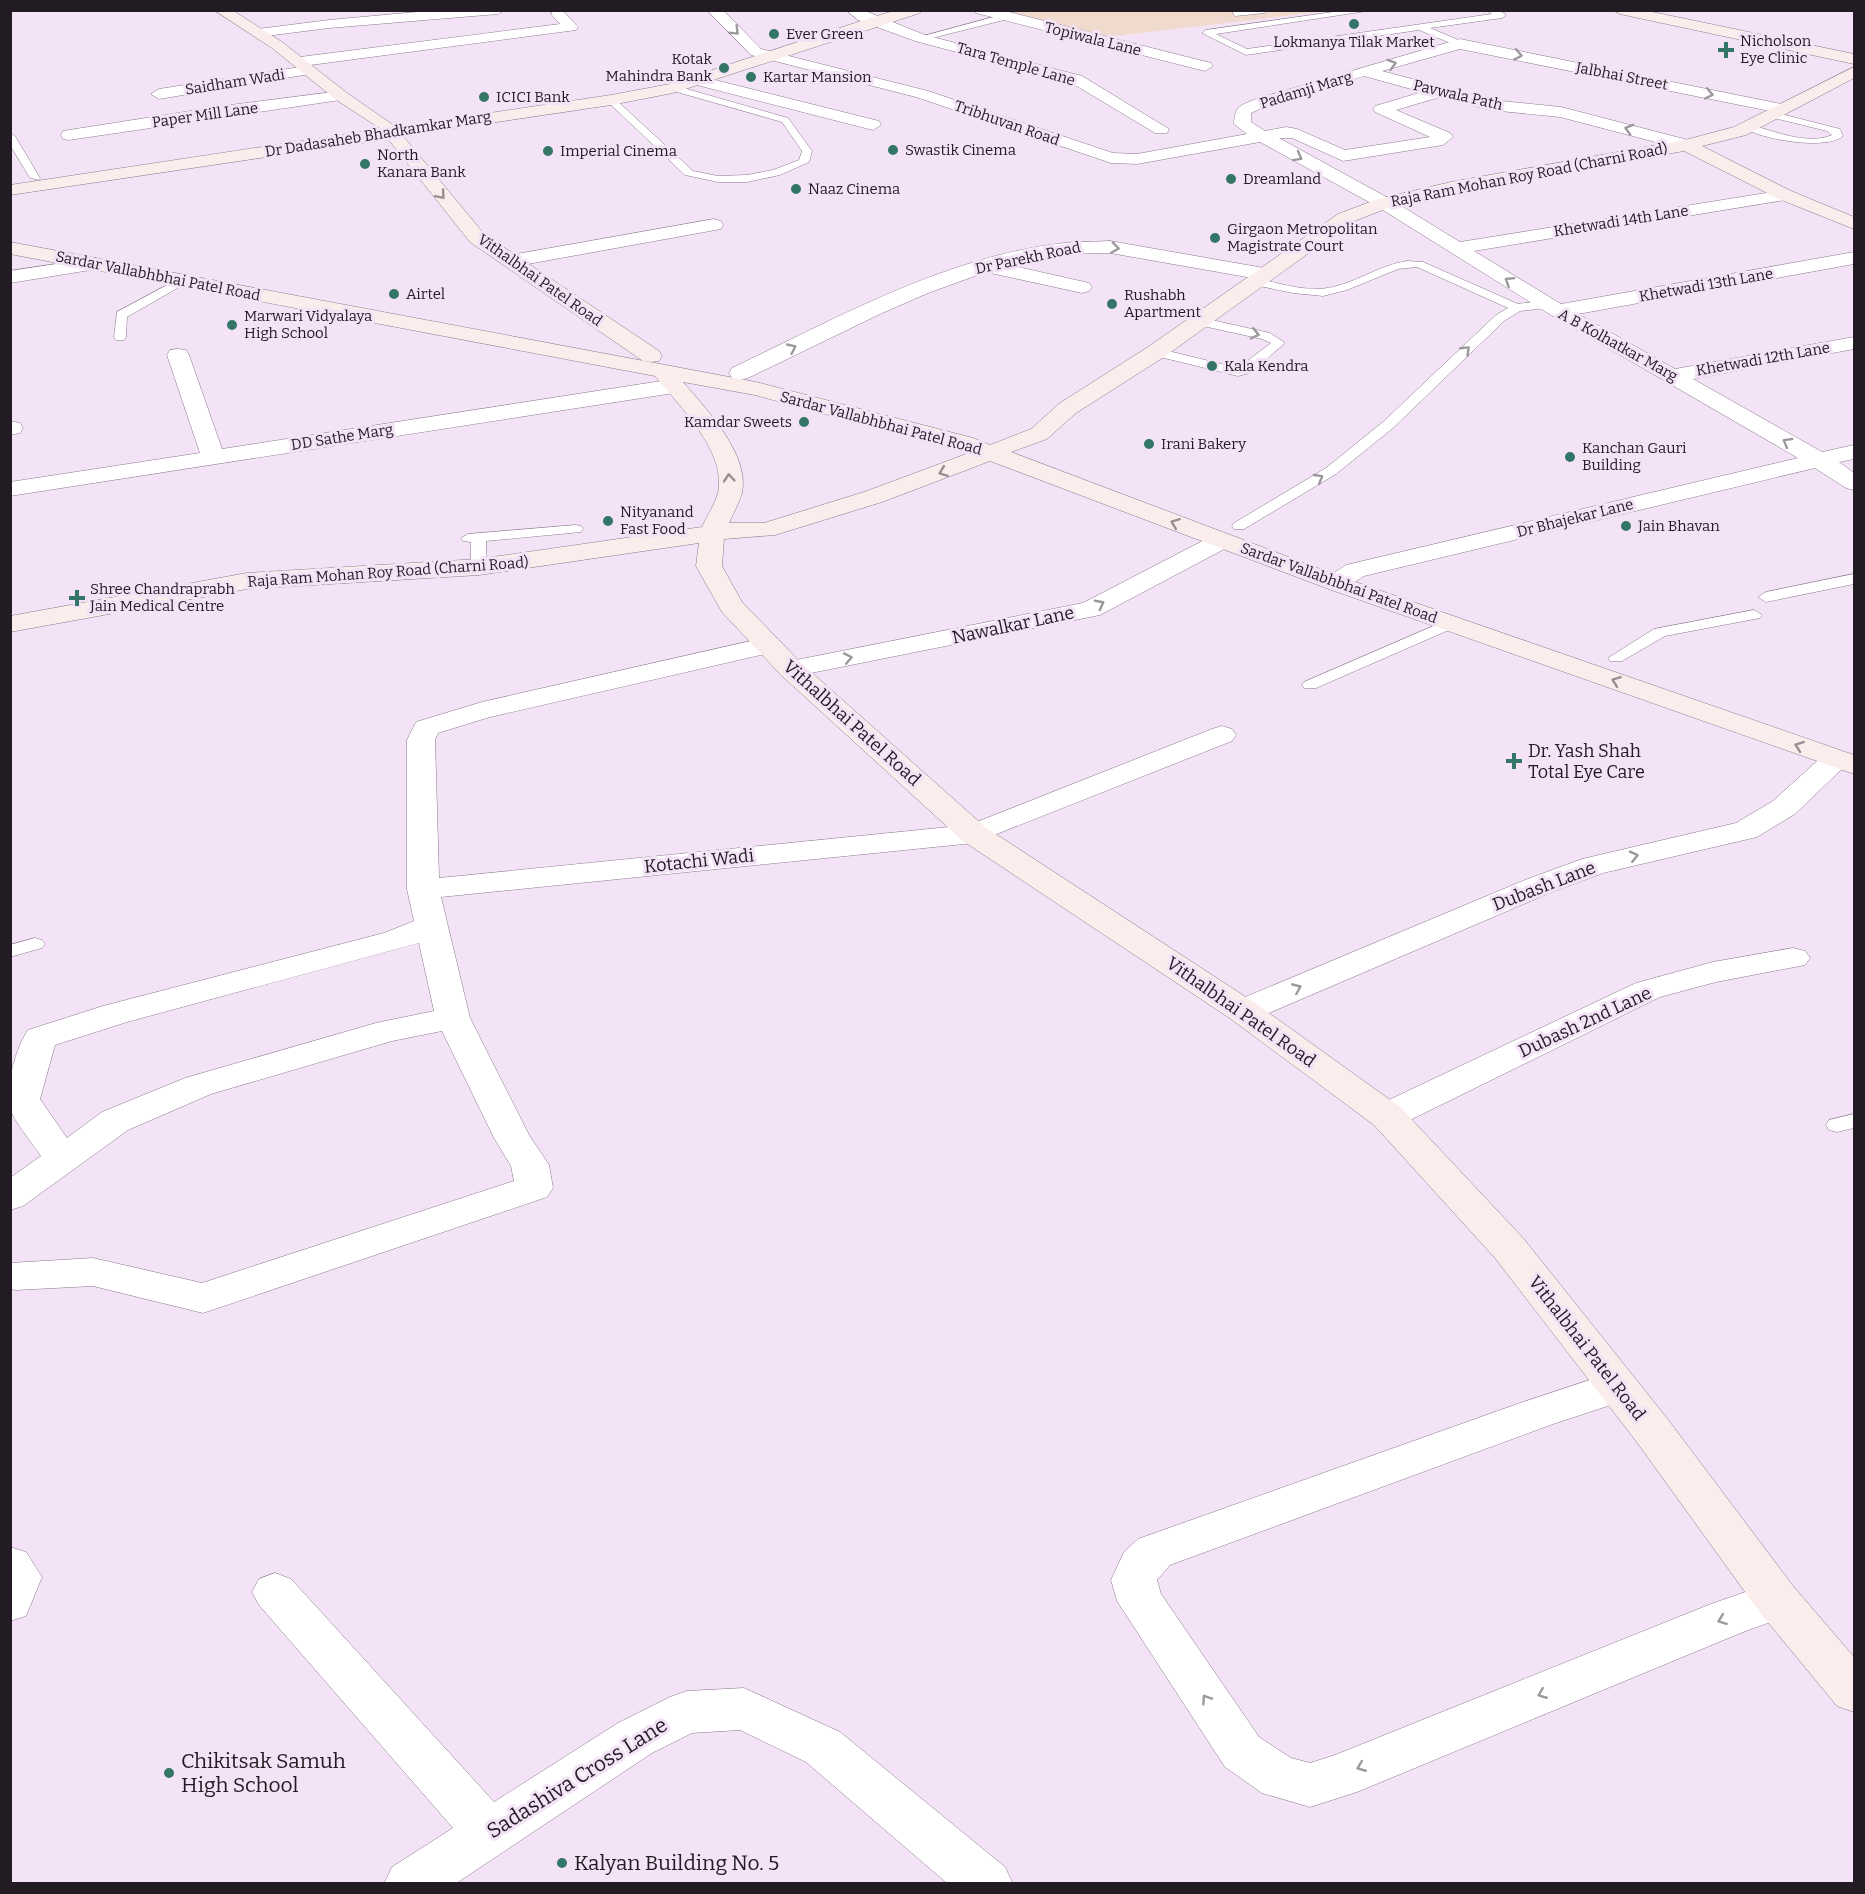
<svg xmlns="http://www.w3.org/2000/svg" width="1865" height="1894" font-family="Bitter,serif">
  <style>
    .commercial { fill: #f0dacd }
    .lines { fill: none; stroke-linecap: round; stroke-linejoin: round }
    .lane-casing { stroke: #89798c; stroke-width: 1 }
    .street-casing { stroke: #89798c; stroke-width: 1 }
    .secondary-casing { stroke: #89798c; stroke-width: 1 }
    .lane { fill: #fff; fill-rule: evenodd }
    .street { fill: #fff; fill-rule: evenodd }
    .secondary { fill: #fceded; fill-rule: evenodd }
    .oneway { stroke: #9c989c }
    .oneway2 { stroke: #9a8e92 }
    .poi-dot { fill: #337667; stroke: #f4e2f7; stroke-width: 2 }
    .labels { text-anchor: middle; dominant-baseline: central; stroke-width: 6; stroke-linejoin: round; paint-order: stroke }
    .far-poi-label { font-size: 15px; fill: #221b23; stroke: #f4e2f7; text-anchor: start }
    .far-street-label { font-size: 15px; fill: #221b23; stroke: #f4e2f7 }
    .street-label { font-size: 18px; fill: #221b23; stroke: #f4e2f7 }
    .poi-label { font-size: 18px; fill: #221b23; stroke: #f4e2f7; text-anchor: start }
    .near-poi-label { font-size: 21px; fill: #221b23; stroke: #f4e2f7; text-anchor: start }
    .near-street-label { font-size: 21px; fill: #221b23; stroke: #f4e2f7 }
  </style>
  <rect width="100%" height="100%" fill="#f4e2f7"/>
  <!-- commercial -->
  <path class="commercial" d="M1001 11H1327L1108 37Z"/>
  <g class="lines">
    <defs>
      <g id="lane">
        <path d="M1347 10H1373L1216 34 1247 49 1492 14 1486 10H1499L1506 15 1502 18 1430 28 1463 42V46L1460 47 1419 30 1246 55 1202 33 1206 30Z"/>
        <path d="M1005 14 1009 17 1008 19 920 41 916 38Z"/>
        <path d="M673 85 788 118 812 151 809 162 780 175 747 182H718L685 175 608 102V98H614L693 171 718 176 747 175 773 170 799 160 802 151 782 122 670 90 668 88Z"/>
        <path d="M1773 112 1840 129 1843 136C1826 151 1759 139 1742 127L1747 124C1772 130 1807 146 1832 135L1827 131 1770 117V113Z"/>
        <path d="M10 133 15 136 40 178 39 180 30 178 10 145Z"/>
        <path d="M1407 261 1423 262 1518 304 1546 300 1552 304 1546 308 1520 311 1504 321 1393 428 1336 474 1244 529H1234L1232 526 1234 523 1326 468 1383 422 1496 315 1508 308 1417 267 1398 269 1347 290 1323 296 1293 293 1250 284 1248 282 1254 278C1279 283 1307 293 1333 287 1359 281 1380 265 1407 261Z"/>
        <path d="M184 276 190 280 188 282 127 317 126 337 124 340H116L114 337 117 312Z"/>
        <path d="M1198 317 1270 333 1285 343 1250 373 1238 376 1152 355 1150 352 1152 349 1156 348 1238 368 1271 343 1262 339 1194 324V318Z"/>
        <path d="M576 525 581 526 583 529 581 532 486 541 487 567 479 572 471 567V542L463 541 461 538 468 534Z"/>
        <path d="M1854 574V584L1766 602 1758 597 1766 592Z"/>
        <path d="M1754 610 1762 615 1760 618 1665 636 1622 661H1610L1608 658 1654 629Z"/>
        <path d="M1452 618 1458 620 1460 623 1458 626 1316 688H1304L1302 685 1304 682Z"/>
        <path d="M35 938 42 940 45 944 42 948 10 957V945Z"/>
        <path d="M1854 1114V1128L1837 1132 1829 1130 1826 1125 1829 1120Z"/>
      </g>
      <g id="street">
        <path d="M439 10H505L498 14 329 28 258 37 251 33 258 29 329 20Z"/>
        <path d="M554 10 563 11 578 27 576 30 310 65 318 70 316 73 159 99 151 94 159 89 307 66 295 65 292 62 300 57 560 24 551 14Z"/>
        <path d="M707 10H723L761 49 928 91 1113 153 1137 154 1247 134 1234 124C1235 105 1240 106 1256 99L1460 39 1791 106 1793 109 1785 114 1460 49 1382 71 1491 100 1561 107 1692 141 1695 145 1692 149 1686 150 1560 117 1490 110 1440 97 1396 110 1450 133 1453 137 1443 145 1343 161 1292 138H1279L1390 199 1460 242 1785 190 1791 191 1794 195 1791 199 1785 200 1474 251 1561 304 1854 252V264L1578 314 1675 369 1854 337V349L1693 379 1822 452 1854 445V459L1839 462 1854 473V490L1846 488 1815 468 1364 576C1351 584 1342 592 1326 588L1322 583 1326 578 1346 565 1798 458 1551 315 1378 207 1260 142 1137 164 1111 163 916 97 751 55ZM1364 76 1422 92 1375 106 1373 109 1375 112 1430 137 1345 150 1297 129 1286 127 1265 131 1251 122V113L1268 105Z"/>
        <path d="M846 10H863L925 35 1082 76 1169 129 1167 133H1155L1070 82 915 41 858 20Z"/>
        <path d="M974 10H1001L1211 63 1213 66 1205 71 976 13Z"/>
        <path d="M1234 10H1267L1265 13 1235 16 1233 13Z"/>
        <path d="M695 75 879 121 881 125 873 130 689 83 687 80Z"/>
        <path d="M341 91 347 93 349 96 347 99 69 140 63 139 61 135 63 131 69 130 223 106Z"/>
        <path d="M714 219 721 221 723 225 721 229 511 267 504 265 501 261 504 257 511 255Z"/>
        <path d="M1110 241 1264 268 1271 270 1274 274 1271 278 1264 280 1110 253 1065 254 1009 265 1089 283 1092 287 1089 291 1082 293 986 272 928 293 880 314 748 378 740 380 732 378 729 373 732 368C837 318 947 256 1064 243 1079 241 1095 242 1110 241Z"/>
        <path d="M96 258 103 260 106 264 103 268 10 283V271Z"/>
        <path d="M178 349 186 350 189 355 222 449 674 379 682 381 685 386 682 391 674 393 10 496V482L200 453 167 355 170 350Z"/>
        <path d="M10 421 20 423 23 428 20 433 10 435Z"/>
        <path d="M1221 534 1230 536 1233 541 1230 546 1100 615 791 677 781 675 777 669 781 663 791 661 1083 603 1212 536Z"/>
        <path d="M768 637 778 639 782 645 778 651 490 717 438 733 435 740 439 878 969 825 1212 729 1222 726 1232 729 1236 735 1232 741 974 843 441 897 470 1018 529 1135 549 1165 553 1188 547 1197 203 1313 93 1286 16 1290 10 1289V1263L93 1258 202 1283 514 1181 511 1166 494 1138 442 1031 392 1041 211 1094 128 1130 23 1206 10 1210V1178L41 1156C33 1144 13 1120 10 1108 6 1084 15 1050 28 1030L103 1006 384 933 414 921 407 889V740L416 722 482 702ZM419 943 434 1011 376 1023 185 1078 102 1112 67 1138 40 1099 55 1045 127 1022Z"/>
        <path d="M1836 750 1846 753 1851 759 1846 765 1795 814 1757 837 1603 873 1547 894 1255 1019 1243 1022 1231 1019 1226 1011 1231 1003 1525 880 1582 859 1736 823 1773 801 1826 753Z"/>
        <path d="M1793 948 1805 951 1810 958 1805 965 1716 982 1660 997 1400 1125 1387 1128 1374 1125 1369 1116 1374 1107 1636 983 1713 962Z"/>
        <path d="M1617 1371 1632 1376 1638 1387 1632 1398 1553 1424 1170 1565 1157 1580 1161 1594 1259 1737 1291 1758 1310 1763 1335 1755 1711 1604 1777 1581 1793 1586 1800 1600 1793 1614 1743 1632 1357 1792 1310 1807 1262 1793 1225 1767 1117 1601 1111 1580 1124 1552 1138 1539 1523 1402Z"/>
        <path d="M10 1547 26 1552 42 1577 26 1616 10 1621Z"/>
        <path d="M275 1573 291 1579 494 1802 618 1723 670 1697 687 1691 744 1688 840 1732 1005 1867 1013 1884H948L806 1762 740 1730 692 1733 652 1753 455 1884H384L392 1867 453 1828 259 1605 252 1592 259 1579Z"/>
      </g>
      <g id="secondary">
        <path d="M214 10H232L282 42 347 93 396 127 611 95 670 84 870 18 897 10H922L920 13 673 93 611 105 403 136 484 234 659 351 662 356 659 361 651 362 643 361 470 242 388 139 10 195V185L381 129 335 99 272 48Z"/>
        <path d="M1613 10H1643L1854 54V64L1620 14Z"/>
        <path d="M1854 67V78L1746 135 1702 146 1791 191 1854 217V229L1779 199 1684 151 1451 192 1390 207 1352 222 1164 357 1076 413 1047 439 1011 452 1344 578 1854 755V774L1326 588 990 461 882 502 775 535 724 539 722 566 742 602 801 663 985 827 1255 1003 1400 1107 1523 1238 1666 1417 1793 1586 1854 1657V1712L1837 1706 1761 1614 1636 1441 1495 1258 1374 1125 1231 1019 963 841 781 675 722 612 696 566 699 543 479 575 247 589 10 632V616L247 573 479 559 702 527C707 516 715 504 718 493 727 451 679 406 655 376L10 254V242L756 382 973 438 990 445 1031 429 1060 403 1148 347 1338 214 1378 199 1451 182 1685 140 1734 127ZM683 382 755 395 969 453 864 492 764 523H729C733 514 739 503 742 493 750 454 706 409 683 382Z"/>
      </g>
    </defs>
    <!-- lane casing -->
    <use href="#lane" class="lane-casing"/>
    <!-- street casing -->
    <use href="#street" class="street-casing"/>
    <!-- secondary casing -->
    <use href="#secondary" class="secondary-casing"/>
    <!-- lane -->
    <use href="#lane" class="lane"/>
    <!-- street -->
    <use href="#street" class="street"/>
    <!-- secondary -->
    <use href="#secondary" class="secondary"/>
  </g>
  <!-- one-way arrows -->
  <defs><path id="oneway-chevron" d="M-2-3.5L2.5 0L-2 3.5" fill="none" stroke-width="1.6" stroke-linecap="round" stroke-linejoin="round" transform="scale(1.5)"/></defs>
  <g class="oneway">
    <use href="#oneway-chevron" transform="translate(735 31) rotate(45)"/>
    <use href="#oneway-chevron" transform="translate(1518 55) rotate(11)"/>
    <use href="#oneway-chevron" transform="translate(1392 64) rotate(-16)"/>
    <use href="#oneway-chevron" transform="translate(1709 94) rotate(11)"/>
    <use href="#oneway-chevron" transform="translate(1629 129) rotate(-164)"/>
    <use href="#oneway-chevron" transform="translate(1298 157) rotate(29)"/>
    <use href="#oneway-chevron" transform="translate(1115 248) rotate(8)"/>
    <use href="#oneway-chevron" transform="translate(1509 281) rotate(-148)"/>
    <use href="#oneway-chevron" transform="translate(1255 334) rotate(13)"/>
    <use href="#oneway-chevron" transform="translate(792 348) rotate(-25)"/>
    <use href="#oneway-chevron" transform="translate(1466 350) rotate(-44)"/>
    <use href="#oneway-chevron" transform="translate(1787 442) rotate(-150)"/>
    <use href="#oneway-chevron" transform="translate(1319 478) rotate(-30)"/>
    <use href="#oneway-chevron" transform="translate(1100 604) rotate(-28)"/>
    <use href="#oneway-chevron" transform="translate(848 658) rotate(-11)"/>
    <use href="#oneway-chevron" transform="translate(1634 856) rotate(-13)"/>
    <use href="#oneway-chevron" transform="translate(1297 988) rotate(-23)"/>
    <use href="#oneway-chevron" transform="translate(1722 1620) rotate(159)"/>
    <use href="#oneway-chevron" transform="translate(1542 1694) rotate(158)"/>
    <use href="#oneway-chevron" transform="translate(1206 1699) rotate(-124)"/>
    <use href="#oneway-chevron" transform="translate(1361 1767) rotate(158)"/>
  </g>
  <g class="oneway2">
    <use href="#oneway-chevron" transform="translate(441 195) rotate(50)"/>
    <use href="#oneway-chevron" transform="translate(943 472) rotate(159)"/>
    <use href="#oneway-chevron" transform="translate(729 478) rotate(-95)"/>
    <use href="#oneway-chevron" transform="translate(1175 523) rotate(-159)"/>
    <use href="#oneway-chevron" transform="translate(1616 681) rotate(-160)"/>
    <use href="#oneway-chevron" transform="translate(1799 746) rotate(-160)"/>
  </g>
  <!-- markers -->
  <g class="poi-dot">
    <circle cx="1354" cy="24" r="6"/>
    <circle cx="774" cy="34" r="6"/>
    <path d="M1723 41h6v6h6v6h-6v6h-6v-6h-6v-6h6z"/>
    <circle cx="724" cy="68" r="6"/>
    <circle cx="751" cy="77" r="6"/>
    <circle cx="484" cy="97" r="6"/>
    <circle cx="893" cy="150" r="6"/>
    <circle cx="548" cy="151" r="6"/>
    <circle cx="365" cy="164" r="6"/>
    <circle cx="1231" cy="179" r="6"/>
    <circle cx="796" cy="189" r="6"/>
    <circle cx="1215" cy="238" r="6"/>
    <circle cx="394" cy="294" r="6"/>
    <circle cx="1112" cy="304" r="6"/>
    <circle cx="232" cy="325" r="6"/>
    <circle cx="1212" cy="366" r="6"/>
    <circle cx="804" cy="422" r="6"/>
    <circle cx="1149" cy="444" r="6"/>
    <circle cx="1570" cy="457" r="6"/>
    <circle cx="608" cy="521" r="6"/>
    <circle cx="1626" cy="526" r="6"/>
    <path d="M74 589h6v6h6v6h-6v6h-6v-6h-6v-6h6z"/>
    <path d="M1511 752h6v6h6v6h-6v6h-6v-6h-6v-6h6z"/>
    <circle cx="169" cy="1773" r="6"/>
    <circle cx="562" cy="1863" r="6"/>
  </g>
  <g class="labels">
    <!-- far-poi labels -->
    <g class="far-poi-label">
      <text x="786" y="34">Ever Green</text>
      <text x="1740" y="41">Nicholson<tspan x="1740" dy="17">Eye Clinic</tspan></text>
      <text x="1354" y="42" text-anchor="middle">Lokmanya Tilak Market</text>
      <text x="712" y="59" text-anchor="end">Kotak<tspan x="712" dy="17">Mahindra Bank</tspan></text>
      <text x="763" y="77">Kartar Mansion</text>
      <text x="496" y="97">ICICI Bank</text>
      <text x="905" y="150">Swastik Cinema</text>
      <text x="560" y="151">Imperial Cinema</text>
      <text x="377" y="155">North<tspan x="377" dy="17">Kanara Bank</tspan></text>
      <text x="1243" y="179">Dreamland</text>
      <text x="808" y="189">Naaz Cinema</text>
      <text x="1227" y="229">Girgaon Metropolitan<tspan x="1227" dy="17">Magistrate Court</tspan></text>
      <text x="406" y="294">Airtel</text>
      <text x="1124" y="295">Rushabh<tspan x="1124" dy="17">Apartment</tspan></text>
      <text x="244" y="316">Marwari Vidyalaya<tspan x="244" dy="17">High School</tspan></text>
      <text x="1224" y="366">Kala Kendra</text>
      <text x="792" y="422" text-anchor="end">Kamdar Sweets</text>
      <text x="1161" y="444">Irani Bakery</text>
      <text x="1582" y="448">Kanchan Gauri<tspan x="1582" dy="17">Building</tspan></text>
      <text x="620" y="512">Nityanand<tspan x="620" dy="17">Fast Food</tspan></text>
      <text x="1638" y="526">Jain Bhavan</text>
      <text x="90" y="589">Shree Chandraprabh<tspan x="90" dy="17">Jain Medical Centre</tspan></text>
    </g>
    <!-- far-street labels -->
    <g class="far-street-label">
      <text transform="translate(1093 39) rotate(14)">Topiwala Lane</text>
      <text transform="translate(1016 64) rotate(16)">Tara Temple Lane</text>
      <text transform="translate(1622 76) rotate(11)">Jalbhai Street</text>
      <text transform="translate(235 82) rotate(-9)">Saidham Wadi</text>
      <text transform="translate(1306 90) rotate(-17)">Padamji Marg</text>
      <text transform="translate(1458 95) rotate(13)">Pavwala Path</text>
      <text transform="translate(205 115) rotate(-8)">Paper Mill Lane</text>
      <text transform="translate(1007 123) rotate(19)">Tribhuvan Road</text>
      <text transform="translate(378 134) rotate(-9)">Dr Dadasaheb Bhadkamkar Marg</text>
      <text transform="translate(1529 175) rotate(-11)">Raja Ram Mohan Roy Road (Charni Road)</text>
      <text transform="translate(1621 221) rotate(-9)">Khetwadi 14th Lane</text>
      <text transform="translate(1028 258) rotate(-12)">Dr Parekh Road</text>
      <text transform="translate(158 276) rotate(11)">Sardar Vallabhbhai Patel Road</text>
      <text transform="translate(540 280) rotate(35)">Vithalbhai Patel Road</text>
      <text transform="translate(1706 285) rotate(-10)">Khetwadi 13th Lane</text>
      <text transform="translate(1618 345) rotate(29)">A B Kolhatkar Marg</text>
      <text transform="translate(1763 359) rotate(-10)">Khetwadi 12th Lane</text>
      <text transform="translate(881 423) rotate(15)">Sardar Vallabhbhai Patel Road</text>
      <text transform="translate(342 437) rotate(-9)">DD Sathe Marg</text>
      <text transform="translate(1575 518) rotate(-14)">Dr Bhajekar Lane</text>
      <text transform="translate(388 572) rotate(-4)">Raja Ram Mohan Roy Road (Charni Road)</text>
      <text transform="translate(1339 583) rotate(20)">Sardar Vallabhbhai Patel Road</text>
    </g>
    <!-- street labels -->
    <g class="street-label">
      <text transform="translate(1013 625) rotate(-12)">Nawalkar Lane</text>
      <text transform="translate(852 723) rotate(42)">Vithalbhai Patel Road</text>
      <text transform="translate(699 861) rotate(-6)">Kotachi Wadi</text>
      <text transform="translate(1544 886) rotate(-21)">Dubash Lane</text>
      <text transform="translate(1241 1012) rotate(35)">Vithalbhai Patel Road</text>
      <text transform="translate(1585 1022) rotate(-25)">Dubash 2nd Lane</text>
      <text transform="translate(1587 1348) rotate(52)">Vithalbhai Patel Road</text>
    </g>
    <!-- poi labels -->
    <g class="poi-label">
      <text x="1528" y="751">Dr. Yash Shah<tspan x="1528" dy="21">Total Eye Care</tspan></text>
    </g>
    <!-- near-poi labels -->
    <g class="near-poi-label">
      <text x="181" y="1761">Chikitsak Samuh<tspan x="181" dy="24">High School</tspan></text>
      <text x="574" y="1863">Kalyan Building No. 5</text>
    </g>
    <!-- near-street labels -->
    <g class="near-street-label">
      <text transform="translate(577 1778) rotate(-32)">Sadashiva Cross Lane</text>
    </g>
  </g>
  <!-- border -->
  <rect width="1865" height="1894" fill="none" stroke="#221b23" stroke-width="24"/>
</svg>
